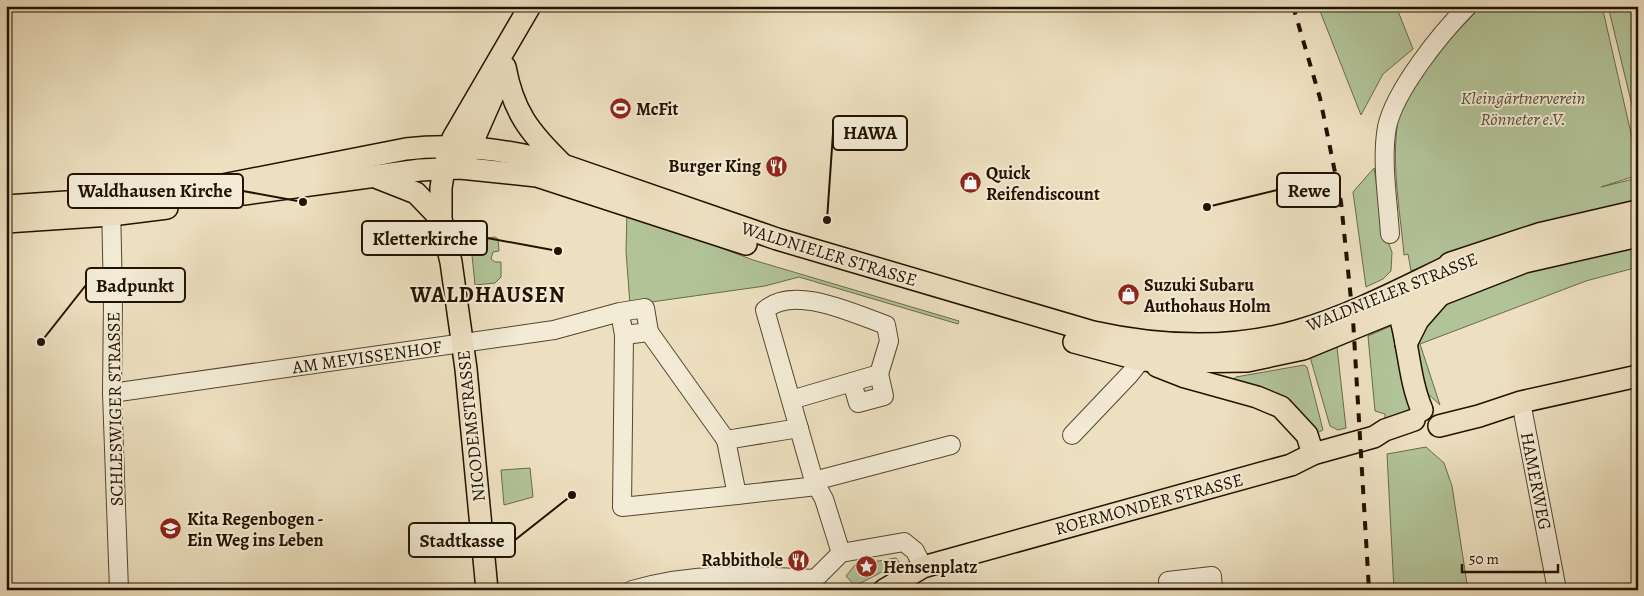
<svg xmlns="http://www.w3.org/2000/svg" width="1644" height="596" font-family="Alegreya,serif">
  <style>
    .green { fill: #b2c398; stroke: #6a6a4c }
    .lines { fill: none; stroke-linecap: round; stroke-linejoin: round }
    .minor-casing { stroke: #554631; stroke-width: 20 }
    .major-casing { stroke: #221201; stroke-width: 24 }
    .highway-casing { stroke: #221201; stroke-width: 28 }
    .minor { stroke: #f3ebd6; stroke-width: 18 }
    .major { stroke: #ede0c0; stroke-width: 21 }
    .highway { stroke: #ede0c0; stroke-width: 25 }
    .rail { stroke: #221201; stroke-width: 4; stroke-dasharray: 9 9; stroke-linecap: butt }
    .labels { text-anchor: middle; dominant-baseline: central; stroke-width: 4; stroke-linejoin: round; paint-order: stroke }
    .park-label { font-size: 18px; font-style: italic; fill: #545036; stroke: #f3ebd6 }
    .poi-label { font-size: 18px; font-weight: bold; fill: #221201; stroke: #f3ebd6; text-anchor: start }
    .street-label { font-size: 18px; fill: #221201; stroke: #f3ebd6 }
    .district-label { font-size: 22px; font-weight: bold; letter-spacing: 1px; fill: #221201; stroke: #f3ebd6 }
    .leader { fill: none; stroke: #221201; stroke-width: 2 }
    .callout-dot { fill: #221201; stroke: #f3ebd6; stroke-width: 2 }
    .callout { fill: #f3ebd6; stroke: #221201; stroke-width: 2 }
    .callout-label { font-size: 19px; text-anchor: middle; font-weight: bold; fill: #221201 }
  </style>
  <rect width="100%" height="100%" fill="#ede0c0"/>
  <filter id="stains"><feTurbulence type="fractalNoise" baseFrequency=".004" numOctaves="4"/><feColorMatrix values="0 0 0 0 .2 0 0 0 0 .09 0 0 0 0 .02 0 0 0 .5 -.17"/></filter>
  <radialGradient id="worn" r=".72"><stop offset=".6" stop-color="#630" stop-opacity="0"/><stop offset="1" stop-color="#630" stop-opacity=".3"/></radialGradient>
  <!-- green -->
  <g class="green">
    <path d="M1318 6H1396L1413 49 1383 74 1361 115Z"/>
    <path d="M1481 6H1602L1638 164V175L1601 187 1638 178V206L1488 245 1411 271 1408 254 1404 255C1400 205 1383 126 1412 83 1429 58 1460 30 1481 6Z"/>
    <path d="M1608 6H1638V130Z"/>
    <path d="M1374 168 1384 232 1392 252 1391 271 1383 279 1366 287 1353 192Z"/>
    <path d="M627 212 753 260 959 321 958 324 799 277 765 286 630 305 626 251Z"/>
    <path d="M495 237 498 239 499 251 493 252 491 259 495 262H501V277L495 283 475 285 471 245H478L480 239Z"/>
    <path d="M1638 239V267L1586 281 1420 344 1440 405 1425 391 1415 337 1433 310 1502 277Z"/>
    <path d="M1398 323 1416 407 1400 415 1385 418V414L1375 411 1368 336Z"/>
    <path d="M1337 347 1346 428 1338 430 1330 426 1310 357Z"/>
    <path d="M1304 365 1307 367 1323 430 1313 435 1231 381 1236 377Z"/>
    <path d="M1426 447 1444 463 1452 486 1468 590H1394L1387 454Z"/>
    <path d="M530 468 533 497 504 505 501 470Z"/>
    <path d="M896 558 899 562 897 564 855 586 846 576 855 565Z"/>
  </g>
  <g class="lines">
    <defs>
      <g id="minor">
        <path d="M111 203 113 299 112 393 119 590"/>
        <path d="M1390 234C1388 200 1381 161 1387 127 1395 90 1441 33 1468 6"/>
        <path d="M622 324 624 335 622 507 737 495"/>
        <path d="M649 332 726 440"/>
        <path d="M852 382 858 403 884 396 879 374"/>
        <path d="M112 393 554 330 620 312 645 308 649 332 624 335"/>
        <path d="M791 400 879 374 889 341 886 325C854 314 794 284 765 310L814 481 824 499 841 553"/>
        <path d="M1521 402 1557 590"/>
        <path d="M799 428 726 440 737 495 817 486"/>
        <path d="M1072 435 1130 374 1141 360"/>
        <path d="M814 481 951 445"/>
        <path d="M632 590C694 572 750 575 815 579L841 553 904 542 915 551 923 567"/>
        <path d="M1169 590 1168 581 1212 576 1213 590"/>
      </g>
      <g id="major">
        <path d="M505 67C513 111 529 132 561 163"/>
        <path d="M465 159 498 84"/>
        <path d="M378 178 416 193 441 219"/>
        <path d="M244 194 420 170 460 168 537 176 746 244"/>
        <path d="M6 206 172 195 406 149C459 143 512 150 563 165L777 239 1093 332C1161 347 1229 350 1297 331 1350 316 1401 289 1451 265"/>
        <path d="M6 222 111 215 167 208"/>
        <path d="M1394 299C1409 334 1407 375 1422 410"/>
        <path d="M1074 342 1141 360 1178 362 1247 361 1303 349 1442 292"/>
        <path d="M1406 344 1418 320 1440 295"/>
        <path d="M1157 366 1185 377 1257 397 1281 407 1307 435 1313 454"/>
        <path d="M1439 426 1479 416 1521 402 1638 376"/>
        <path d="M487 590 466 369 451 262 441 219V188L444 168 453 138 530 6"/>
        <path d="M884 590 923 567 1291 465 1313 454 1374 437 1385 430 1414 420"/>
      </g>
      <g id="highway">
        <path d="M1451 265 1539 236 1638 213"/>
        <path d="M1442 292 1524 260 1638 234"/>
      </g>
    </defs>
    <!-- minor casing -->
    <use href="#minor" class="minor-casing"/>
    <!-- major casing -->
    <use href="#major" class="major-casing"/>
    <!-- highway casing -->
    <use href="#highway" class="highway-casing"/>
    <!-- minor -->
    <use href="#minor" class="minor"/>
    <!-- major -->
    <use href="#major" class="major"/>
    <!-- highway -->
    <use href="#highway" class="highway"/>
    <!-- rail -->
    <path class="rail" d="M1293 6 1320 98 1341 202 1353 319 1369 590"/>
  </g>
  <!-- icons -->
  <defs>
    <symbol id="stadium-disc" viewBox="-11 -11 22 22"><circle r="9.5" fill="#8f2418" stroke="#f3ebd6"/><path d="M0-5a6.5 5 0 1 0 0 10a6.5 5 0 1 0 0-10ZM-3.5-1.8h7v3.6h-7Z" fill="#fff"/></symbol>
    <symbol id="restaurant-disc" viewBox="-11 -11 22 22"><circle r="9.5" fill="#8f2418" stroke="#f3ebd6"/><path d="M-5-6h1v4h1v-4h1v4h1v-4h1v5L-1.5 .5V6h-2V.5L-5-1ZM5-6V6H3V1.5H1.5Q1.5-4 5-6Z" fill="#fff"/></symbol>
    <symbol id="shop-disc" viewBox="-11 -11 22 22"><circle r="9.5" fill="#8f2418" stroke="#f3ebd6"/><path d="M-5-2.5h2.3a2.7 3.5 0 0 1 5.4 0H5L5.5 6h-11ZM-1.5-2.5h3a1.5 2.3 0 0 0-3 0Z" fill="#fff"/></symbol>
    <symbol id="school-disc" viewBox="-11 -11 22 22"><circle r="9.5" fill="#8f2418" stroke="#f3ebd6"/><path d="M0-5L7-2L0 1L-7-2ZM-4 1L0 2.5L4 1V4Q0 6-4 4Z" fill="#fff"/></symbol>
    <symbol id="sight-disc" viewBox="-11 -11 22 22"><circle r="9.5" fill="#8f2418" stroke="#f3ebd6"/><path d="M0-6L1.8-2.2L6-1.7L2.9 1.2L3.7 5.4L0 3.3L-3.7 5.4L-2.9 1.2L-6-1.7L-1.8-2.2Z" fill="#fff"/></symbol>
  </defs>
  <g fill-rule="evenodd">
    <use href="#stadium-disc" x="608" y="96" width="25" height="25"/>
    <use href="#restaurant-disc" x="764" y="154" width="25" height="25"/>
    <use href="#shop-disc" x="958" y="170" width="25" height="25"/>
    <use href="#shop-disc" x="1116" y="282" width="25" height="25"/>
    <use href="#school-disc" x="158" y="516" width="25" height="25"/>
    <use href="#restaurant-disc" x="786" y="548" width="25" height="25"/>
    <use href="#sight-disc" x="854" y="554" width="25" height="25"/>
  </g>
  <g class="labels">
    <!-- park labels -->
    <g class="park-label">
      <text x="1523" y="98">Kleingärtnerverein<tspan x="1523" dy="21">Rönneter e.V.</tspan></text>
    </g>
    <!-- poi labels -->
    <g class="poi-label">
      <text x="636" y="109">McFit</text>
      <text x="761" y="166" text-anchor="end">Burger King</text>
      <text x="986" y="173">Quick<tspan x="986" dy="21">Reifendiscount</tspan></text>
      <text x="1144" y="285">Suzuki Subaru<tspan x="1144" dy="21">Authohaus Holm</tspan></text>
      <text x="187" y="519">Kita Regenbogen -<tspan x="187" dy="21">Ein Weg ins Leben</tspan></text>
      <text x="783" y="560" text-anchor="end">Rabbithole</text>
      <text x="883" y="567">Hensenplatz</text>
    </g>
    <!-- street labels -->
    <g class="street-label">
      <text transform="translate(829 254) rotate(17)">WALDNIELER STRASSE</text>
      <text transform="translate(1392 292) rotate(-22)">WALDNIELER STRASSE</text>
      <text transform="translate(367 357) rotate(-8)">AM MEVISSENHOF</text>
      <text transform="translate(115 409) rotate(-91)">SCHLESWIGER STRASSE</text>
      <text transform="translate(471 426) rotate(-96)">NICODEMSTRASSE</text>
      <text transform="translate(1536 481) rotate(79)">HAMERWEG</text>
      <text transform="translate(1149 504) rotate(-15)">ROERMONDER STRASSE</text>
    </g>
    <!-- district labels -->
    <g class="district-label">
      <text x="488" y="295">WALDHAUSEN</text>
    </g>
  </g>
  <!-- callouts -->
  <path class="leader" d="M827 220L833 133M1207 207L1277 190M303 202L243 191M558 251L487 238M41 342L86 285M572 495L515 540"/>
  <g class="callout-dot">
    <circle cx="827" cy="220" r="5"/>
    <circle cx="1207" cy="207" r="5"/>
    <circle cx="303" cy="202" r="5"/>
    <circle cx="558" cy="251" r="5"/>
    <circle cx="41" cy="342" r="5"/>
    <circle cx="572" cy="495" r="5"/>
  </g>
  <g class="callout">
    <rect x="833" y="116" width="74" height="34" rx="5"/>
    <rect x="1277" y="173" width="63" height="34" rx="5"/>
    <rect x="68" y="174" width="175" height="34" rx="5"/>
    <rect x="362" y="221" width="125" height="34" rx="5"/>
    <rect x="86" y="268" width="99" height="34" rx="5"/>
    <rect x="409" y="523" width="106" height="34" rx="5"/>
  </g>
  <g class="callout-label">
    <text x="870" y="139">HAWA</text>
    <text x="1309" y="197">Rewe</text>
    <text x="155" y="197">Waldhausen Kirche</text>
    <text x="425" y="245">Kletterkirche</text>
    <text x="135" y="292">Badpunkt</text>
    <text x="462" y="547">Stadtkasse</text>
  </g>
  <!-- margin -->
  <rect width="1644" height="596" fill="none" stroke="#ede0c0" stroke-width="25"/>
  <rect x="8" y="8" width="1629" height="581" fill="none" stroke="#221201" stroke-width="2.5"/>
  <rect x="12" y="12" width="1619" height="571" fill="none" stroke="#221201"/>
  <!-- scale -->
  <path d="M1462 564v8h96v-8" fill="none" stroke="#221201" stroke-width="2.5"/>
  <text x="1469" y="564" font-size="15" fill="#221201" stroke="#f3ebd6" stroke-width="4" paint-order="stroke">50 m</text>
  <rect width="100%" height="100%" filter="url(#stains)"/>
  <rect width="100%" height="100%" fill="url(#worn)"/>
</svg>
